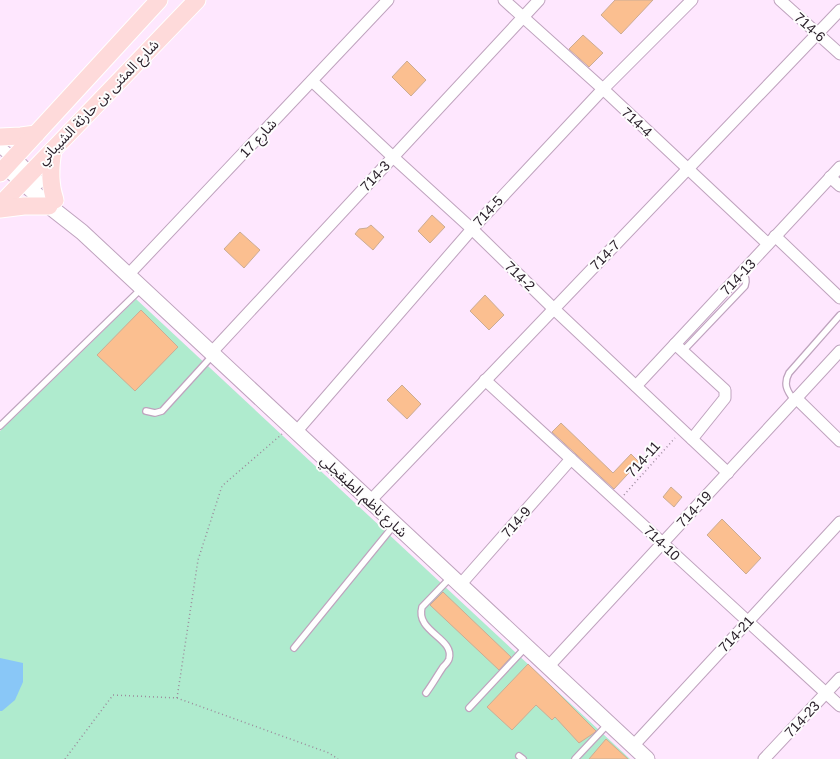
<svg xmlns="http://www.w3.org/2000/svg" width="840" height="759" font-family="Helvetica,'Noto Sans Arabic',sans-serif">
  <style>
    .green { fill: #afebce }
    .water { fill: #89c7f7 }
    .building { fill: #fbbf90; stroke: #cbac94 }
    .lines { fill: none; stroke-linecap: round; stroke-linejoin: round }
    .service-casing { stroke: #bfa3be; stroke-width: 8 }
    .minor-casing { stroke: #bfa3be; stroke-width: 13 }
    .secondary-casing { stroke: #bfa3be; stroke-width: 17 }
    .primary-casing { stroke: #fff; stroke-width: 19 }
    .path { stroke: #9b8a9b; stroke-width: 1.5; stroke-dasharray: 1 3; stroke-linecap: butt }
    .service { stroke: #fff; stroke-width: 5.5 }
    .minor { stroke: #fff; stroke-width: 11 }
    .secondary { stroke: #fff; stroke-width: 15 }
    .primary { stroke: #fedada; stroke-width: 17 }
    .labels { text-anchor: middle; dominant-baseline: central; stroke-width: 4; stroke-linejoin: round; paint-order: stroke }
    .street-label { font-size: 14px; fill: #2a202a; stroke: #fdfdfd }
  </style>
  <rect width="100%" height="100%" fill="#fee7fe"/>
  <!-- green -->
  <path class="green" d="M136 299 630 759H0V431Z"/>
  <!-- water -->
  <path class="water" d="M0 658 23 663V682L15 700 2 711H0Z"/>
  <!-- building -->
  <g class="building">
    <path d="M615 0H653L621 34 601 15Z"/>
    <path d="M583 35 603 53 589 67 569 49Z"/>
    <path d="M407 61 426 80 411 96 392 77Z"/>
    <path d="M432 215 445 227 430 243 418 231Z"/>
    <path d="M371 225 384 237 373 250 355 234 359 229 367 228Z"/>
    <path d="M240 232 260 250 244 268 224 249Z"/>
    <path d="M485 295 504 315 489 330 470 311Z"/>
    <path d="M141 310 178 347 135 391 97 355Z"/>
    <path d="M402 385 421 404 407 419 387 400Z"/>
    <path d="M561 423 613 473 631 454 639 462 614 489 552 432Z"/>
    <path d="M671 487 682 497 674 507 663 497Z"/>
    <path d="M722 519 761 558 746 574 707 535Z"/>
    <path d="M443 592 511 657 499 670 430 605Z"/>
    <path d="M528 664 553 688 596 731 594 733 579 743 555 717 552 720 536 705 512 730 487 707Z"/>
    <path d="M606 739 628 759H589Z"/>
  </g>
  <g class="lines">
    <defs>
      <g id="service">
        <path d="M683 351 745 286C747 280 746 277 742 272"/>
        <path d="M794 400C787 391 783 384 789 373L840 315"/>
        <path d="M146 411 155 413 162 411 213 355"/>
        <path d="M0 426 142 288"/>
        <path d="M294 648 395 524"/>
        <path d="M426 693C432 685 437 676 443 667 445 665 448 662 449 659 455 638 415 632 422 607L451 577"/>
        <path d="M469 708 526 647"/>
        <path d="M519 756 523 759"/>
        <path d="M575 759 608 724"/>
      </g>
      <g id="minor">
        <path d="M504 0 603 89 768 244"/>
        <path d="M780 0 840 54"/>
        <path d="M312 81 393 157 472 229 554 309 728 473"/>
        <path d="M0 147 13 158"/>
        <path d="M830 177 840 186"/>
        <path d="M775 236 840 298"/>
        <path d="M128 275 388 0"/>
        <path d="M675 344 725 390V398L692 439"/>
        <path d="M211 353 539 0"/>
        <path d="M485 380 840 706"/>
        <path d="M636 386 840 167"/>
        <path d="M796 398 840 441"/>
        <path d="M296 432 472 229 603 89 692 0"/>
        <path d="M370 501 840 10"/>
        <path d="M460 585 571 459"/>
        <path d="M548 667 840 351"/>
        <path d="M633 746 840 522"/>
        <path d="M764 759 840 678"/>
      </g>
      <g id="secondary">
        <path d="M13 158 37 182"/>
        <path d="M6 167 49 206 82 232 647 759"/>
      </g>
      <g id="primary">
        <path d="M0 137 21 136 36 134"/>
        <path d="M53 150C50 167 49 183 55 200"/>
        <path d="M0 173 159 0"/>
        <path d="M0 205 197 0"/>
        <path d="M0 209 24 206H49"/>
      </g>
    </defs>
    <!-- service casing -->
    <use href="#service" class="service-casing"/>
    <!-- minor casing -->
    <use href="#minor" class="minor-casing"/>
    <!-- secondary casing -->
    <use href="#secondary" class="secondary-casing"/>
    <!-- primary casing -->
    <use href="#primary" class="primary-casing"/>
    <!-- path -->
    <g class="path">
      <path d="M624 495 675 438"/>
      <path d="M177 698 198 560 222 486 282 434"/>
      <path d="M65 759 113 695 177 698 329 753 338 759"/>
    </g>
    <!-- service -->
    <use href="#service" class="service"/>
    <!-- minor -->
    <use href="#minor" class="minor"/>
    <!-- secondary -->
    <use href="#secondary" class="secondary"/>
    <!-- primary -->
    <use href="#primary" class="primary"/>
  </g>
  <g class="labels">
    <!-- street labels -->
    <g class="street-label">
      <text transform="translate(810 27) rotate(42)">714-6</text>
      <text transform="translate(98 102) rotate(-46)">شارع المثنى بن حارثة الشيباني</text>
      <text transform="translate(637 122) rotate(43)">714-4</text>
      <text transform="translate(258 138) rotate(-47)">شارع 17</text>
      <text transform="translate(375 176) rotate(-47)">714-3</text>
      <text transform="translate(488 211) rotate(-47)">714-5</text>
      <text transform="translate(605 255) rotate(-46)">714-7</text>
      <text transform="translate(520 276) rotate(44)">714-2</text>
      <text transform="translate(738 277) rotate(-47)">714-13</text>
      <text transform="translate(643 459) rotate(-48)">714-11</text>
      <text transform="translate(364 496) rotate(43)">شارع ناظم الطبقجلي</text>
      <text transform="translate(694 509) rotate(-47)">714-19</text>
      <text transform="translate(516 522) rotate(-49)">714-9</text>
      <text transform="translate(662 543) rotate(43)">714-10</text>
      <text transform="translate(736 634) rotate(-47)">714-21</text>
      <text transform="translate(802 719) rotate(-47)">714-23</text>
    </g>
  </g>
</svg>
